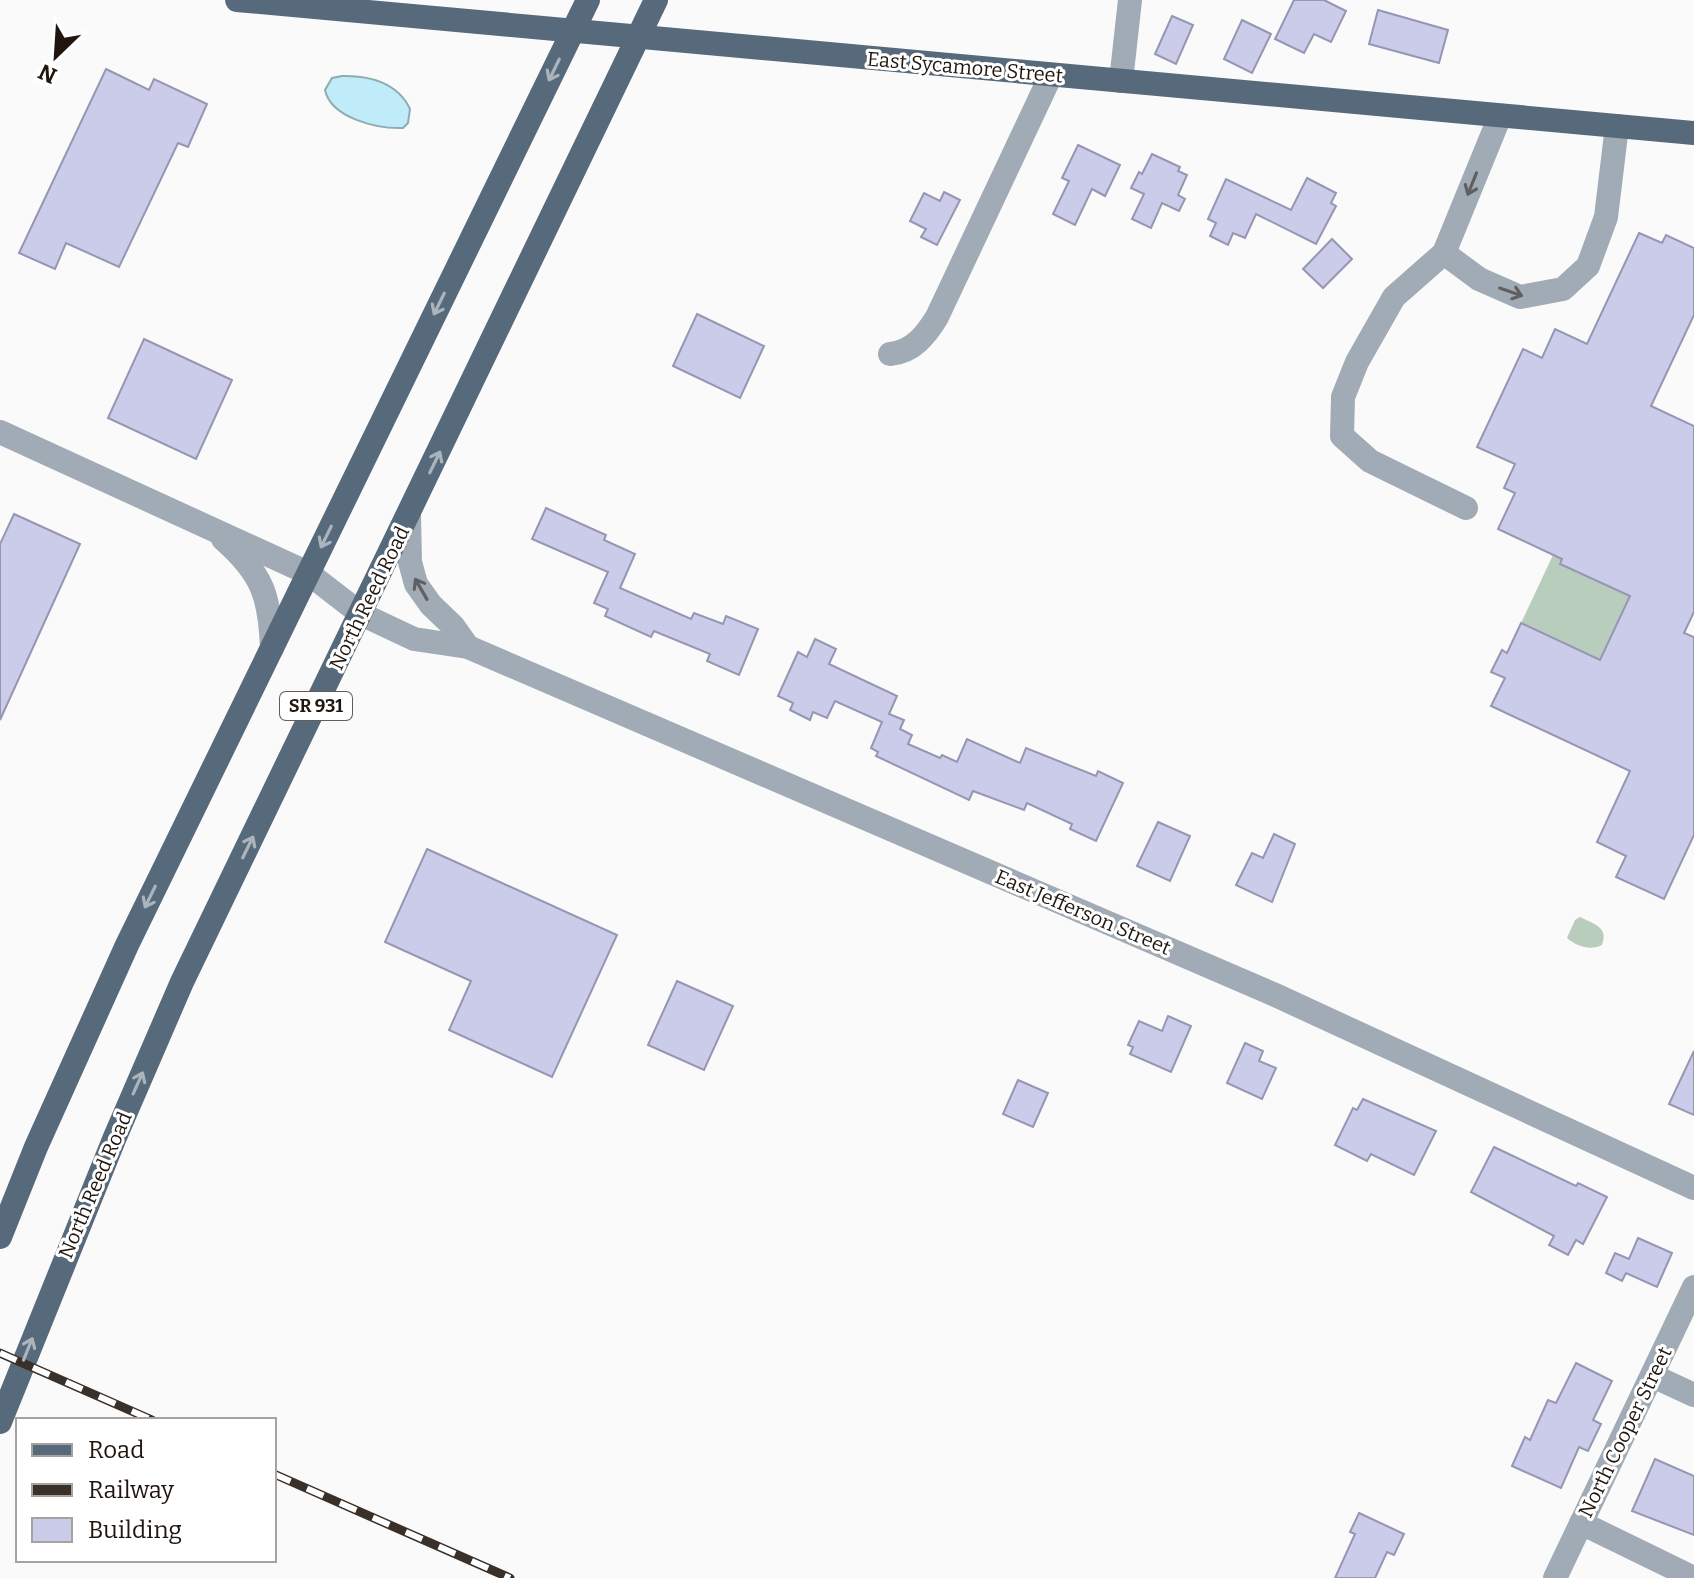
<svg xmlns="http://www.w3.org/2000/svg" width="1694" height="1578" font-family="Bitter,serif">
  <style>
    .green { fill: #b8cdbc }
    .water { fill: #bfecf8; stroke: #8facb2; stroke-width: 2 }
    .building { fill: #cbcbea; stroke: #9696b3; stroke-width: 2 }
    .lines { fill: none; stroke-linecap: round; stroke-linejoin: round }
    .minor { stroke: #a0abb5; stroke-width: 24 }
    .major { stroke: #576a7b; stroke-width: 24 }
    .rail-casing { stroke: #393029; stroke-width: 9 }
    .rail { stroke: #fff; stroke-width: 6; stroke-dasharray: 18; stroke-linecap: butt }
    .oneway { stroke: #abb4bd }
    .oneway2 { stroke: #606062 }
    .labels { text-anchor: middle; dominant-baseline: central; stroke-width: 6; stroke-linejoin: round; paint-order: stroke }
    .shield { fill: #fff; stroke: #635c57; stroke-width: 2 }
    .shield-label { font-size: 18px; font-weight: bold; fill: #20160f }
    .street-label { font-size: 20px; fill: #20160f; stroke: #fff }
  </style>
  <rect width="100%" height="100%" fill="#fafafa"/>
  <!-- green -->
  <g class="green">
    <path d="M1553 555 1562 559 1560 564 1630 596 1600 660 1521 623Z"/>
    <path d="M1580 917C1594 924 1609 927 1602 945 1590 951 1576 946 1567 938L1575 920Z"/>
  </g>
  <!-- water -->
  <path class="water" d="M342 76C369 75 398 83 410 109L408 123 403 128C377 129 331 118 325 90L332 78Z"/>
  <!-- building -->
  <g class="building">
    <path d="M1294 0H1324L1346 11 1331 42 1314 34 1304 53 1275 39Z"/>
    <path d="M1378 10 1448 30 1439 63 1369 44Z"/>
    <path d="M1172 16 1193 25 1176 64 1155 54Z"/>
    <path d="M1242 20 1271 34 1252 73 1224 59Z"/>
    <path d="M106 69 149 90 154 79 207 104 188 147 178 143 119 267 66 243 55 269 19 253Z"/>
    <path d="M1078 145 1120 165 1105 196 1092 189 1075 225 1053 214 1069 181 1062 178Z"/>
    <path d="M1152 154 1180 167 1178 171 1187 175 1178 195 1185 199 1179 211 1162 203 1151 228 1132 219 1144 194 1131 188 1139 172 1142 174Z"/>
    <path d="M1307 178 1336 193 1331 203 1336 206 1316 244 1256 214 1245 238 1233 233 1228 245 1210 236 1216 223 1208 219 1226 179 1291 210Z"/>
    <path d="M944 192 960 200 937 245 921 237 926 229 910 221 924 193 940 201Z"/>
    <path d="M1639 233 1662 243 1666 235 1694 248V315L1651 406 1694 426V612L1684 633 1694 637V835L1664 899 1616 877 1626 856 1597 842 1630 771 1491 706 1505 678 1491 672 1502 650 1507 653 1521 623 1600 660 1630 596 1560 564 1562 559 1498 529 1515 493 1504 488 1515 464 1477 447 1523 349 1542 358 1555 329 1587 344Z"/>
    <path d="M1332 239 1352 259 1323 288 1303 269Z"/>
    <path d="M697 314 764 346 740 398 673 366Z"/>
    <path d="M144 339 232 380 196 459 108 418Z"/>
    <path d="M546 508 606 535 604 540 635 554 620 588 691 619 694 613 723 624 726 616 758 629 739 675 707 661 710 654 654 631 651 637 605 616 608 609 594 603 608 572 532 539Z"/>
    <path d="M14 514 80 544 0 720V544Z"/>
    <path d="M815 639 836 649 829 664 897 696 889 714 904 720 900 729 912 735 908 744 940 758 942 755 957 762 967 739 1020 763 1026 748 1096 776 1098 771 1123 783 1096 841 1070 829 1072 824 1027 803 1024 810 973 791 969 800 876 756 878 752 871 748 882 722 835 701 827 718 813 712 810 720 790 710 793 703 778 696 798 652 807 657Z"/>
    <path d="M1158 822 1190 836 1170 881 1137 866Z"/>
    <path d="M1274 834 1295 844 1272 902 1236 885 1252 853 1263 858Z"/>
    <path d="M427 849 617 935 552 1077 449 1030 471 981 385 942Z"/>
    <path d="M677 981 733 1006 704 1070 648 1045Z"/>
    <path d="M1168 1016 1191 1026 1171 1072 1130 1054 1133 1047 1128 1045 1139 1021 1162 1031Z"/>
    <path d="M1245 1043 1263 1051 1259 1061 1276 1068 1262 1099 1227 1083Z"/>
    <path d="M1694 1051V1115L1669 1104Z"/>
    <path d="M1018 1080 1048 1093 1033 1127 1003 1114Z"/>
    <path d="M1363 1099 1436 1131 1414 1175 1371 1154 1367 1161 1335 1145 1353 1108 1357 1110Z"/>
    <path d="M1494 1147 1576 1186 1578 1183 1607 1197 1583 1244 1576 1240 1568 1255 1549 1245 1554 1236 1471 1192Z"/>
    <path d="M1638 1238 1672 1253 1657 1287 1626 1273 1622 1281 1606 1273 1615 1253 1629 1259Z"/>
    <path d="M1576 1363 1612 1381 1593 1420 1601 1424 1588 1451 1579 1447 1561 1488 1512 1466 1525 1437 1530 1440 1548 1400 1556 1403Z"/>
    <path d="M1655 1459 1694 1476V1535L1632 1511Z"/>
    <path d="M1359 1513 1404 1534 1394 1555 1387 1552 1375 1578H1335L1355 1534 1350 1532Z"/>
  </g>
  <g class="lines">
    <!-- minor -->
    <g class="minor">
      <path d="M1121 81 1130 0"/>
      <path d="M1444 253 1479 279 1520 297 1563 289 1588 266 1606 217 1617 126"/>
      <path d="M890 354C913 352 926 335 937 317L1051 75"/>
      <path d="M0 432 308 573 361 614 414 639 468 647 1273 994 1694 1188"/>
      <path d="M1466 508 1370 461 1342 436 1343 397 1357 362 1394 297 1444 253 1500 116"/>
      <path d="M409 516 410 562 416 584 431 605 453 626 468 647"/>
      <path d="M223 539C263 574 270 597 272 648"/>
      <path d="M1653 1376 1694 1395"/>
      <path d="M1581 1523 1694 1578"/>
      <path d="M1555 1578 1694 1287"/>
    </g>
    <!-- major -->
    <g class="major">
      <path d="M237 0 1694 133"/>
      <path d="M0 1237 36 1147 127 945 588 0"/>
      <path d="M0 1422 115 1137 182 982 656 0"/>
    </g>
    <defs>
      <g id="rail">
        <path d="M0 1353 152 1420"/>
        <path d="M274 1474 510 1578"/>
      </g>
    </defs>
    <!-- rail casing -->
    <use href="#rail" class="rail-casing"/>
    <!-- rail -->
    <use href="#rail" class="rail"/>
  </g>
  <!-- one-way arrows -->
  <defs><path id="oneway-shaft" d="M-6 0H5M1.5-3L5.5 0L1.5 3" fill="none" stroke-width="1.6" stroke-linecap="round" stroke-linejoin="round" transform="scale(2)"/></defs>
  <g class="oneway">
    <use href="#oneway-shaft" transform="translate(554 70) rotate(116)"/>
    <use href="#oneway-shaft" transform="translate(439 304) rotate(116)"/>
    <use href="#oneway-shaft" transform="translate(435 462) rotate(-64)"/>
    <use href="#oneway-shaft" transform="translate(326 537) rotate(116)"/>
    <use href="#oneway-shaft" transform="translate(248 847) rotate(-64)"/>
    <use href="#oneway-shaft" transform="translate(150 897) rotate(116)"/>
    <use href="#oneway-shaft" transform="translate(138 1083) rotate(-66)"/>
    <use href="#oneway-shaft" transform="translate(28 1349) rotate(-68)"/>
  </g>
  <g class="oneway2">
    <use href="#oneway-shaft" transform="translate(1472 184) rotate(112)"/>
    <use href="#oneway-shaft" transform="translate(1511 292) rotate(19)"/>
    <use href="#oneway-shaft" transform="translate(421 589) rotate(-120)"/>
  </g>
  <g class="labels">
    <!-- shield labels -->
    <rect class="shield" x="280" y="692" width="72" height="28" rx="6"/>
    <g class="shield-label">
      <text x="316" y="706">SR 931</text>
    </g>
    <!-- street labels -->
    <g class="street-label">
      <text transform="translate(965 67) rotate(5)">East Sycamore Street</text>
      <text transform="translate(369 598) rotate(-64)">North Reed Road</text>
      <text transform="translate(1083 912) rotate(23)">East Jefferson Street</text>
      <text transform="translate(95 1185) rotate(-67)">North Reed Road</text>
      <text transform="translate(1625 1432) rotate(-64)">North Cooper Street</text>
    </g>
  </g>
  <!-- legend -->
  <rect x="16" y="1418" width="260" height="144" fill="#ffffff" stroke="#a6a29f" stroke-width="2"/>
  <rect x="32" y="1444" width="40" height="12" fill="#576a7b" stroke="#a6a29f" stroke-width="2"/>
  <text x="88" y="1458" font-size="24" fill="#20160f">Road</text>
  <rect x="32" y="1484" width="40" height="12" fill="#393029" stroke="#a6a29f" stroke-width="2"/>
  <text x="88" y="1498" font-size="24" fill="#20160f">Railway</text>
  <rect x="32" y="1518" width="40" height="24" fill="#cbcbea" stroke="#a6a29f" stroke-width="2"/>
  <text x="88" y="1538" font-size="24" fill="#20160f">Building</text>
  <!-- north arrow -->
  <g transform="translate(56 56) rotate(205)" stroke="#ffffff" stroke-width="6" paint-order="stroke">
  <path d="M0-6L14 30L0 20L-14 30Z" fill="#20160f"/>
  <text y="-12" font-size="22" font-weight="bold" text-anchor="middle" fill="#20160f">N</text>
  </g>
</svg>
